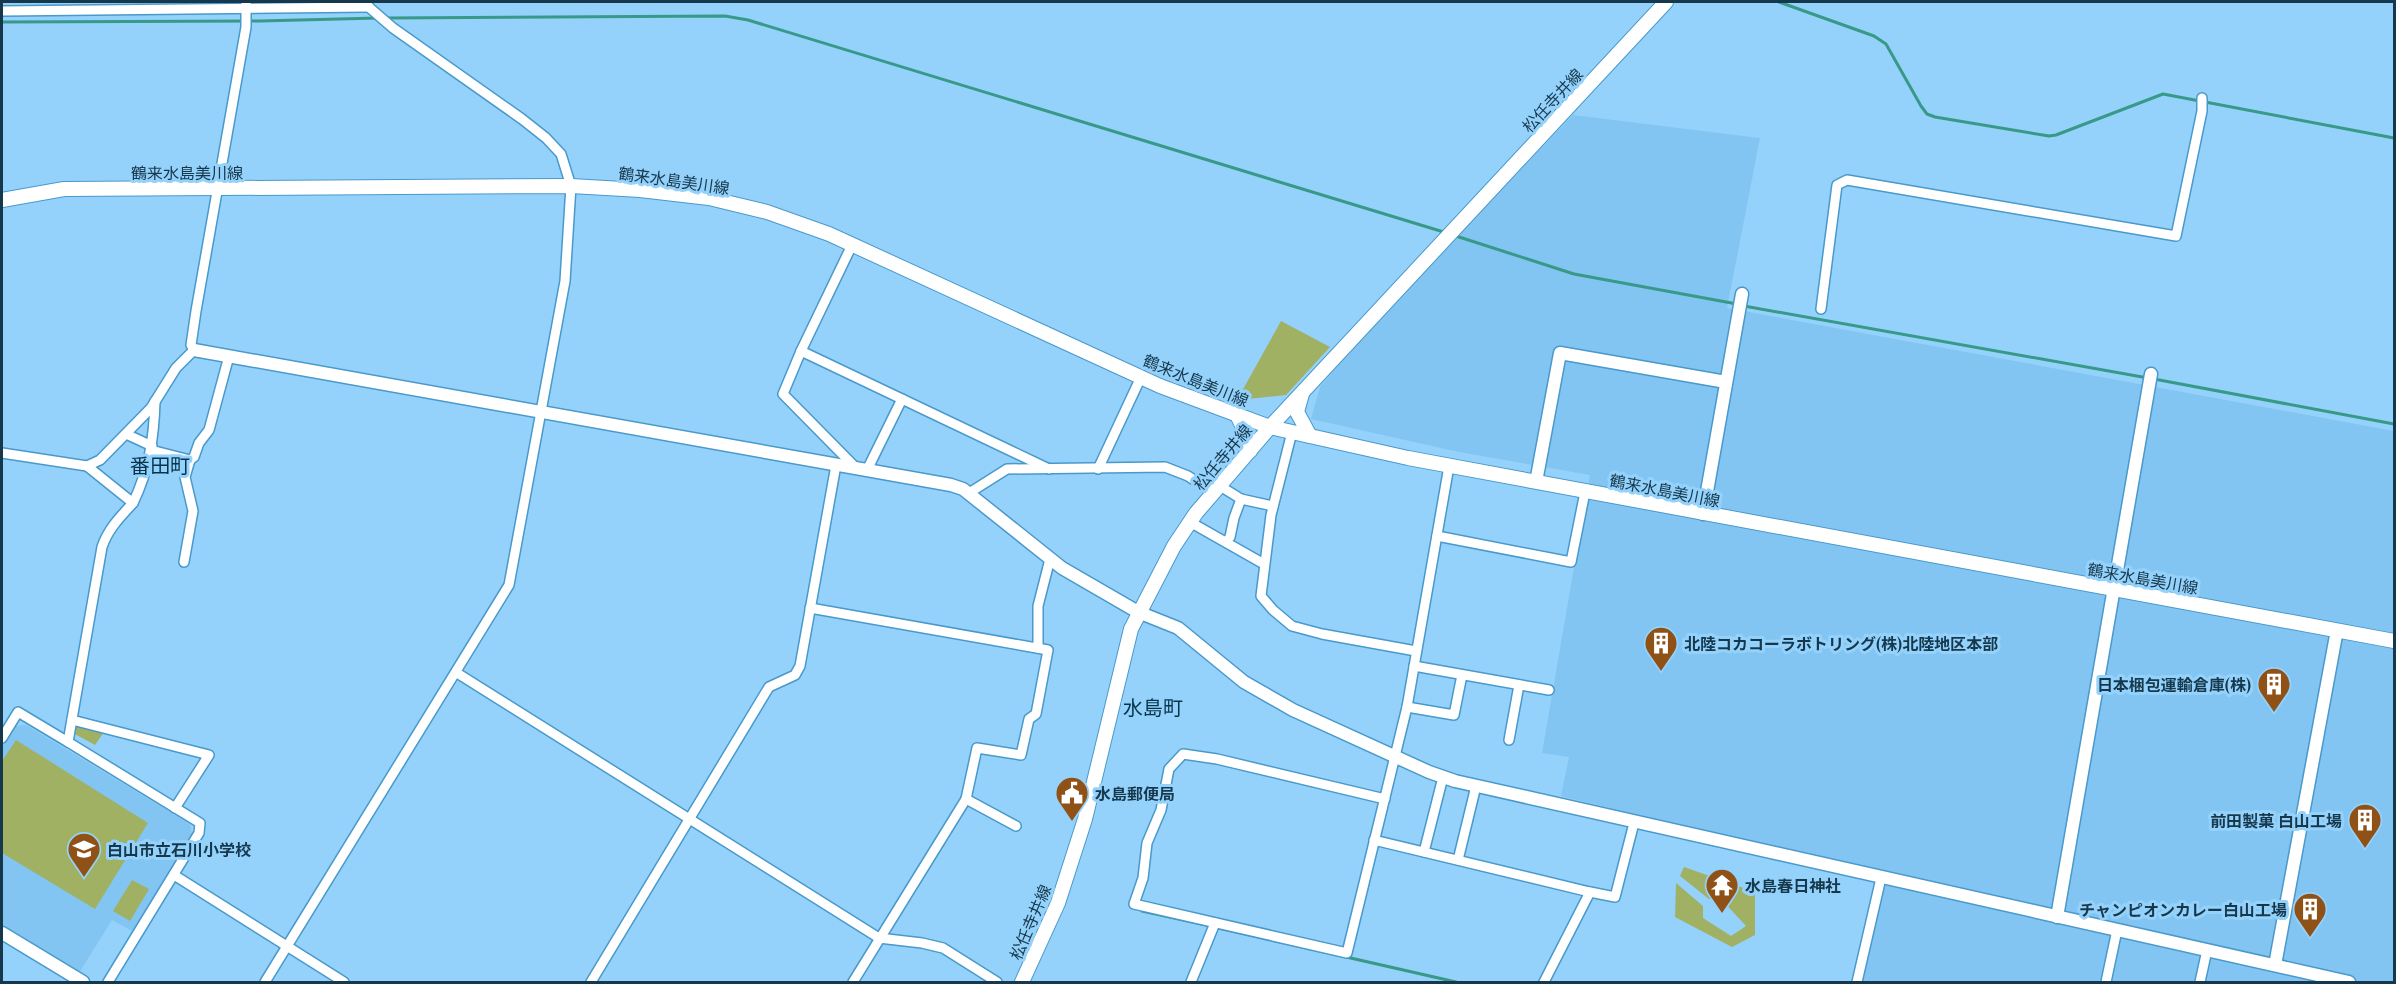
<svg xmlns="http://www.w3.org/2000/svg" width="2396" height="984" font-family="'Playfair Display','Noto Sans JP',serif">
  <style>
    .built { fill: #82c5f2 }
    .green { fill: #a1b164 }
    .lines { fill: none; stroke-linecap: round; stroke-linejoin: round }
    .stream { stroke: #389988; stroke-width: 3 }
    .minor-casing { stroke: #4999ca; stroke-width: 12 }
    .tertiary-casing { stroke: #4999ca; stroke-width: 15 }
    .secondary-casing { stroke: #4999ca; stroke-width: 16 }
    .minor { stroke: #fff; stroke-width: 9 }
    .tertiary { stroke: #fff; stroke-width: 12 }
    .secondary { stroke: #fff; stroke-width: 14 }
    .labels { text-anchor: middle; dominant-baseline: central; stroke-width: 6; stroke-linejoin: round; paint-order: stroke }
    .street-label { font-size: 16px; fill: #16384d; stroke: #94d2fb }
    .poi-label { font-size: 16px; font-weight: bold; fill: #16384d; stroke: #94d2fb; text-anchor: start }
    .quarter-label { font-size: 20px; fill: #06344d; stroke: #94d2fb }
  </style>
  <rect width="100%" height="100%" fill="#94d2fb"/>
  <!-- built -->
  <g class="built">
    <path d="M1573 115 1760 138 1727 308 2394 431V982H1852L1877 874 1561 796 1569 757 1542 753 1590 475 1459 452 1311 419 1320 387 1362 336Z"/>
    <path d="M26 725 190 824 192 836 132 931 112 920 79 973 2 927V742L13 726Z"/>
  </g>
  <!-- green -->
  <g class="green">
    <path d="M1281 321 1330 347 1286 395 1237 400Z"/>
    <path d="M75 724 104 732 95 745 73 733Z"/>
    <path d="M16 740 148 823 95 909 2 853V761Z"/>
    <path d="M1684 867 1755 892V935L1732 947 1675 917 1676 883 1703 906V918L1731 936 1746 926 1721 899H1709L1680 876Z"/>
    <path d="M132 880 149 889 130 921 113 911Z"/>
  </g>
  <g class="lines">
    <!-- stream -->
    <g class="stream">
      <path d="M1779 2 1874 36 1886 44 1921 106 1927 114 1935 117 2049 136 2056 135 2163 94 2394 138"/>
      <path d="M387 18 725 16 748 20 1447 233"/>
      <path d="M2 22 260 21 378 18"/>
      <path d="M1456 236 1574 274 1737 304"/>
      <path d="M1744 306 2148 378"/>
      <path d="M2154 379 2394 424"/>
      <path d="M1142 911 1206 925"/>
      <path d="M1219 928 1456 982"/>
    </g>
    <defs>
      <g id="minor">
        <path d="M2 11 369 7"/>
        <path d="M1821 309 1837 185 1847 180 2176 236 2202 111V98"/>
        <path d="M801 351 852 245"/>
        <path d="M1292 432 1271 515 1261 596 1273 610 1292 626 1322 634 1416 651"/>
        <path d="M126 434 152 446"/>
        <path d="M151 450 190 460"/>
        <path d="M2 453 87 466 100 460 151 408 176 368 194 350 191 345 196 311 246 27V2"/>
        <path d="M87 466 133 503C120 517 108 529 102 547L68 742 200 823 199 833 108 982"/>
        <path d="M857 469 783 394 801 351 1049 469"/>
        <path d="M1098 469 1141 377"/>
        <path d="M867 470 902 399"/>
        <path d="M1220 486 1241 499 1273 506"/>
        <path d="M969 493 1007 469 1165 467 1188 476 1214 493"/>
        <path d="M133 503C149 470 154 438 155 401"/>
        <path d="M1190 522 1264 564"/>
        <path d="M1437 536 1571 562 1585 492"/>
        <path d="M1226 542 1230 537 1234 518 1241 499"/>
        <path d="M184 562 193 511 185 477 190 460 194 457 199 443 209 430 229 356"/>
        <path d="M810 608 1048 650 1036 714 1029 719 1021 755 977 748 966 799 853 982"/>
        <path d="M1038 648V606L1050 559"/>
        <path d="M1414 666 1549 690"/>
        <path d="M457 673 879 938 922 943 943 948 997 982"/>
        <path d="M1407 707 1454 715 1462 675"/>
        <path d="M72 720 209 755 175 808"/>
        <path d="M2 738 18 712 68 742"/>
        <path d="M1509 740 1519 685"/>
        <path d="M966 799 1016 826"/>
        <path d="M1385 799 1217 759 1183 754 1169 769 1161 810 1147 843 1143 878 1134 904 1347 953 1407 707 1449 466"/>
        <path d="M1374 840 1590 892"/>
        <path d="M1424 852 1443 777"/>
        <path d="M1458 860 1476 786"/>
        <path d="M174 875 344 982"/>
        <path d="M265 982 509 585 565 281 571 186 561 154 546 138 522 119 393 28 363 2"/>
        <path d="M591 982 769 687 795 675 800 666 836 465"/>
        <path d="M1191 982 1215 923"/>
        <path d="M1544 982 1590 892 1615 897 1634 823"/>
        <path d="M1857 982 1881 878"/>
        <path d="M2106 982 2117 930"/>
        <path d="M2200 982 2207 950"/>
      </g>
      <g id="tertiary">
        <path d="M194 350 951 485 963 489 1062 568 1138 612 1178 628 1244 682 1293 710 1429 772 1455 781 2349 982"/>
        <path d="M1536 482 1560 353 1726 382"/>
        <path d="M1703 514 1742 294"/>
        <path d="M2057 917 2151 374"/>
        <path d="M2 933 83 982"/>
        <path d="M2275 965 2337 630"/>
      </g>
      <g id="secondary">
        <path d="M2 200 64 189 571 186 640 190 709 198 767 212 829 234 1160 386 1270 427 1408 458 2394 641"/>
        <path d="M1302 394 1297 412 1310 436"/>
        <path d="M1237 415 1248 437 1250 451"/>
        <path d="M1022 982 1058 903 1085 819 1131 629 1174 546 1196 513 1270 427 1666 2"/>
      </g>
    </defs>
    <!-- minor casing -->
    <use href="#minor" class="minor-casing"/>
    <!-- tertiary casing -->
    <use href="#tertiary" class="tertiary-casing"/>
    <!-- secondary casing -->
    <use href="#secondary" class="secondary-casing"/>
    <!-- minor -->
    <use href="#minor" class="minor"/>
    <!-- tertiary -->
    <use href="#tertiary" class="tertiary"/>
    <!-- secondary -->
    <use href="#secondary" class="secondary"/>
  </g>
  <!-- icons -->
  <defs>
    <symbol id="building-pin" viewBox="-11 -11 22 30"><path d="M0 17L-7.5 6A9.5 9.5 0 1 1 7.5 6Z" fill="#8f5116" stroke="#94d2fb"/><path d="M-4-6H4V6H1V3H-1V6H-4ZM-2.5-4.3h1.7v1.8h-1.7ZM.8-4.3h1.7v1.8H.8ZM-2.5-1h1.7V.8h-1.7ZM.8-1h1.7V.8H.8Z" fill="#fff"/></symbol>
    <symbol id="civic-pin" viewBox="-11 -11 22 30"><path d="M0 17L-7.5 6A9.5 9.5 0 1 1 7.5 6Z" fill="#8f5116" stroke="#94d2fb"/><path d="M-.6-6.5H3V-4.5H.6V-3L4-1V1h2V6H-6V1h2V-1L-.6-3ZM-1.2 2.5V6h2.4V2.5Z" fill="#fff"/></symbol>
    <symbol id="school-pin" viewBox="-11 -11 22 30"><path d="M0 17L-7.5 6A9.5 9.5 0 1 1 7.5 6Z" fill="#8f5116" stroke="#94d2fb"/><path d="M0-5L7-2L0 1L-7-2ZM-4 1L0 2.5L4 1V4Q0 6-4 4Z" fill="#fff"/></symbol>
    <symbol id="temple-pin" viewBox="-11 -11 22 30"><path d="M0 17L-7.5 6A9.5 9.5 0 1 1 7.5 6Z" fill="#8f5116" stroke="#94d2fb"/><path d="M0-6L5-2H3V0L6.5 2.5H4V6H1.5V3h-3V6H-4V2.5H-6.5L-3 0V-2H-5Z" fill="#fff"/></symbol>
  </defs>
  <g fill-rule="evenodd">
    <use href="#building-pin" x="1642" y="624" width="38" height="52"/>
    <use href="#building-pin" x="2255" y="665" width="38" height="52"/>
    <use href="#civic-pin" x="1053" y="774" width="38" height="52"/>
    <use href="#building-pin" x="2346" y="801" width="38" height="52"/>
    <use href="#school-pin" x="65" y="830" width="38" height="52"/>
    <use href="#temple-pin" x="1703" y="866" width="38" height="52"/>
    <use href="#building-pin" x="2291" y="890" width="38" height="52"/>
  </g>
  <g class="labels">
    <!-- street labels -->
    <g class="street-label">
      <text transform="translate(1552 100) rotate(-47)">松任寺井線</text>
      <text x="187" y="172">鶴来水島美川線</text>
      <text transform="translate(674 180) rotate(8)">鶴来水島美川線</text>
      <text transform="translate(1196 380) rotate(22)">鶴来水島美川線</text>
      <text transform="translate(1222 457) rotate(-50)">松任寺井線</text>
      <text transform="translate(1665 490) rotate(11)">鶴来水島美川線</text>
      <text transform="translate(2143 578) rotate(10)">鶴来水島美川線</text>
      <text transform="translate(1030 922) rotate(-67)">松任寺井線</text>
    </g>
    <!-- poi labels -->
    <g class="poi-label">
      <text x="1684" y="643">北陸コカコーラボトリング(株)北陸地区本部</text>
      <text x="2251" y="684" text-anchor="end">日本梱包運輸倉庫(株)</text>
      <text x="1095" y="793">水島郵便局</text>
      <text x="2342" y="820" text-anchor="end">前田製菓 白山工場</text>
      <text x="107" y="849">白山市立石川小学校</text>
      <text x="1745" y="885">水島春日神社</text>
      <text x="2287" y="909" text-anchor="end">チャンピオンカレー白山工場</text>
    </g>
    <!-- quarter labels -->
    <g class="quarter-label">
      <text x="160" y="464">番田町</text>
      <text x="1153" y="706">水島町</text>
    </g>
  </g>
  <!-- border -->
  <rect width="2396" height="984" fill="none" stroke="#16384d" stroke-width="6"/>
</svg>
